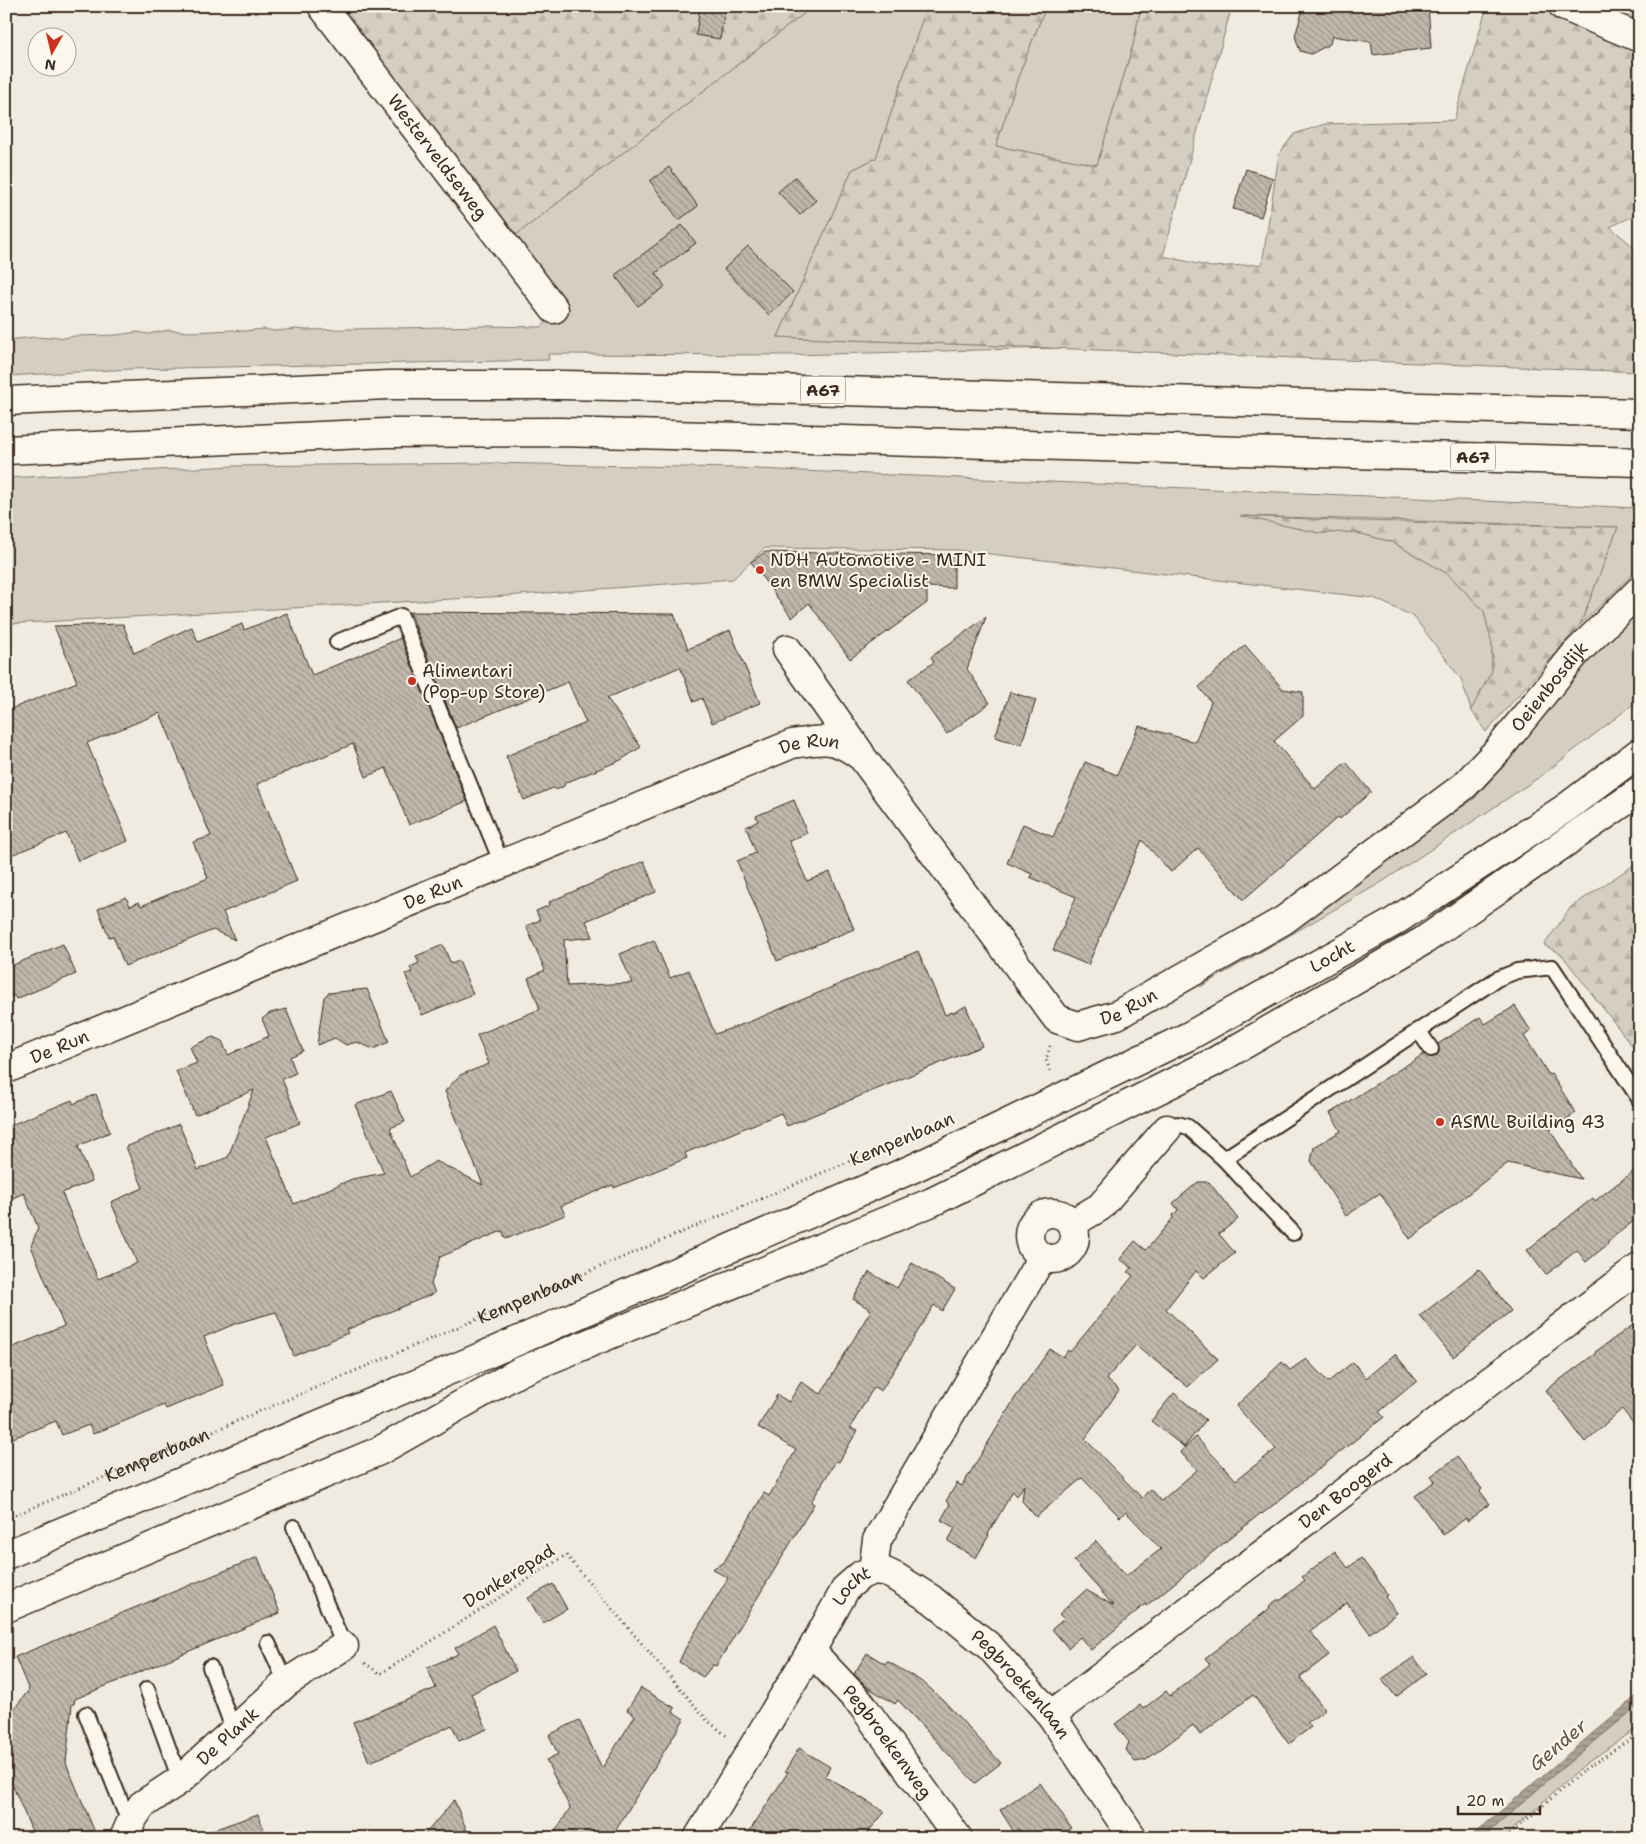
<svg xmlns="http://www.w3.org/2000/svg" width="1646" height="1844" font-family="'Shantell Sans',sans-serif">
  <style>
    .grass { fill: #d5cec3; stroke: #887c70 }
    .forest { fill: url(#forest-firs); stroke: #887c70 }
    .water { fill: url(#water-rules); stroke: #7f7367 }
    .building { fill: url(#building-back-hatch); stroke: #3b2a1e }
    .lines { fill: none; stroke-linecap: round; stroke-linejoin: round }
    .service-casing { stroke: #3b2a1e; stroke-width: 18 }
    .minor-casing { stroke: #3b2a1e; stroke-width: 31 }
    .secondary-casing { stroke: #3b2a1e; stroke-width: 31 }
    .motorway-casing { stroke: #3b2a1e; stroke-width: 31 }
    .path { stroke: #3b2a1e; stroke-width: 3; stroke-dasharray: 1 4; stroke-linecap: butt }
    .service { stroke: #fbf7ec; stroke-width: 14 }
    .minor { stroke: #fbf7ec; stroke-width: 28 }
    .secondary { stroke: #fbf7ec; stroke-width: 28 }
    .motorway { stroke: #fbf7ec; stroke-width: 28 }
    .poi-dot { fill: #c8321e; stroke: #fbf7ec; stroke-width: 2 }
    .labels { text-anchor: middle; dominant-baseline: central; stroke-width: 4; stroke-linejoin: round; paint-order: stroke }
    .shield { fill: #fbf7ec; stroke: #75685c; stroke-width: 1 }
    .shield-label { font-size: 16px; font-weight: bold; fill: #3b2a1e }
    .street-label { font-size: 18px; fill: #3b2a1e; stroke: #fbf7ec }
    .poi-label { font-size: 18px; fill: #3b2a1e; stroke: #fbf7ec; text-anchor: start }
    .water-label { font-size: 19px; font-style: italic; fill: #635448; stroke: #fbf7ec }
  </style>
  <defs>
    <pattern id="forest-firs" width="22" height="20" patternUnits="userSpaceOnUse" patternTransform="scale(1.25)"><rect width="22" height="20" fill="#d5cec3"/><path d="M5 1l3.5 6h-7zM16 11l3.5 6h-7z" fill="#b8b1a7"/></pattern>
    <pattern id="water-rules" width="6" height="5" patternUnits="userSpaceOnUse" patternTransform="scale(1.25)"><rect width="6" height="5" fill="#aca397"/><path d="M0 2.5h6" fill="none" stroke="#8d857b"/></pattern>
    <pattern id="building-back-hatch" width="6" height="6" patternUnits="userSpaceOnUse" patternTransform="scale(1.25)"><rect width="6" height="6" fill="#c0b8ad"/><path d="M-1 5l2 2M0 0l6 6M5-1l2 2" fill="none" stroke="#9d968c"/></pattern>
  </defs>
  <rect width="100%" height="100%" fill="#f0ebe0"/>
  <filter id="ink" filterUnits="userSpaceOnUse"><feTurbulence type="fractalNoise" baseFrequency=".02" numOctaves="2"/><feDisplacementMap in="SourceGraphic" scale="10" xChannelSelector="R" yChannelSelector="G"/><feConvolveMatrix kernelMatrix="1 2 1 2 8 2 1 2 1" color-interpolation-filters="sRGB"/></filter>
  <g filter="url(#ink)">
    <!-- grass -->
    <g class="grass">
      <path d="M806 6H927L876 158 852 170 778 337 1055 348 793 355 548 354 549 360 131 369 6 376V340L35 337 50 338 51 336 64 338 74 336 116 335 138 332 148 334 169 330 190 332 233 330 243 331 264 329 275 331 296 329 306 330 486 326 541 327 563 307 534 268 516 235 806 12Z"/>
      <path d="M1046 6H1141L1133 45 1097 165 996 146 1018 77Z"/>
      <path d="M489 463 734 468 1640 508V567L1580 625 1618 527 1244 516 1319 533 1354 532 1392 542 1448 574 1484 611 1492 644V671L1471 710 1461 679 1414 617 1374 598 956 550 765 548 733 579 506 596 6 624V478L234 466Z"/>
      <path d="M1640 605V699L1541 776 1382 882 1200 987 1475 798 1611 634Z"/>
      <path d="M1640 1704V1726L1584 1765 1503 1838H1483L1549 1779Z"/>
    </g>
    <!-- forest -->
    <g class="forest">
      <path d="M338 6H806V12L516 235Z"/>
      <path d="M927 6H1046L1018 77 996 146 1097 165 1133 45 1141 6H1232L1163 256 1211 267 1262 264 1279 154 1294 134 1325 124 1454 120 1487 6H1535L1640 53V213L1610 227 1640 252V372L778 337 852 170 876 158Z"/>
      <path d="M1602 6H1640V23Z"/>
      <path d="M1240 516 1358 521 1618 527 1580 625 1486 732 1471 710 1492 671V644L1484 611 1448 574 1392 542 1354 532 1319 533Z"/>
      <path d="M1640 861V1056L1562 955 1544 945 1571 907Z"/>
    </g>
    <!-- water -->
    <path class="water" d="M1640 1693V1704L1549 1779 1483 1838H1469Z"/>
    <!-- building -->
    <g class="building">
      <path d="M700 6H726L720 39 696 35Z"/>
      <path d="M1304 6H1347V10L1397 6H1428L1431 48 1373 55 1371 42 1332 36 1330 44 1311 54 1300 51 1295 36Z"/>
      <path d="M669 167 698 206 679 220 650 181Z"/>
      <path d="M1246 169 1273 178 1261 217 1233 209Z"/>
      <path d="M795 177 816 200 800 215 778 192Z"/>
      <path d="M682 225 696 243 656 273 665 287 638 306 615 275Z"/>
      <path d="M748 246 793 292 769 315 724 269Z"/>
      <path d="M765 552 954 555V588L927 587V603L850 659 809 603 792 618 751 562Z"/>
      <path d="M410 612 674 614 688 649 730 630 760 703 712 723 702 698 694 702 680 667 607 698 641 747 621 760 565 783 564 786 556 790 553 788 524 800 506 756 586 723 568 682 456 728Z"/>
      <path d="M287 613 312 675 401 638 467 801 409 825 386 768 366 777 353 744 257 784 297 881 223 912 235 940 213 930 125 966 113 936 109 937 98 909 126 897 130 906 139 902 141 906 208 878 193 842 211 836 160 713 87 743 128 841 78 861 66 833 6 857V711L77 682 54 626 123 624 134 653 192 627 198 642 242 624 244 630Z"/>
      <path d="M986 617 967 669 990 703 947 734 908 680 934 662 931 657Z"/>
      <path d="M1245 645 1283 689 1303 692V716L1274 741 1315 789 1346 762 1371 792 1340 819 1338 817 1243 900 1198 848 1171 872 1142 840 1088 965 1053 950 1076 897 1030 877 1032 874 1007 863 1023 824 1053 837 1085 762 1117 775 1139 726 1195 742 1211 702 1199 687Z"/>
      <path d="M1010 692 1036 700 1021 745 995 737Z"/>
      <path d="M794 800 807 833 789 841 807 881 830 872 854 929 777 961 737 861 756 853 746 827 758 821 756 816Z"/>
      <path d="M644 861 656 892 586 921 593 937 564 940 567 986 632 983 620 954 654 940 670 978 689 970 715 1034 749 1022 918 951 945 1015 952 1012 953 1013 966 1006 982 1046 787 1126 781 1113 685 1153 687 1158 614 1188 613 1185 561 1206 565 1215 506 1239 502 1231 440 1257 431 1284 435 1293 346 1330 348 1333 294 1356 276 1312 237 1323 204 1337 224 1385 166 1409 164 1405 93 1434 89 1425 62 1435 56 1421 13 1438 6 1422V1350L64 1326 31 1246 38 1228 24 1193 6 1201V1127L72 1100 73 1104 96 1094 110 1132 78 1146 92 1181 62 1193 98 1279 137 1263 111 1202 143 1188 126 1147 179 1124 198 1170 228 1157 254 1090 195 1115 176 1071 197 1063 190 1047 213 1037 222 1041 228 1055 269 1036 262 1019 270 1013 286 1009 303 1051 290 1057 296 1073 282 1079 300 1123 266 1137 294 1204 352 1179 384 1173 355 1105 391 1091 405 1122 390 1128 410 1177 436 1161 483 1185 445 1091 460 1075 489 1064 477 1035 540 1009 528 978 545 970 526 926 540 920 536 911 550 905 549 902Z"/>
      <path d="M63 944 76 974 16 999 14 995 6 999V968Z"/>
      <path d="M443 945 451 964 459 961 473 994 422 1015 405 974 412 972 410 967 419 963 416 956Z"/>
      <path d="M367 989 389 1042 373 1049 357 1042 346 1045 335 1038 317 1045 324 997 328 993Z"/>
      <path d="M1515 1006 1531 1031 1524 1036 1549 1075 1551 1074 1576 1113 1550 1130 1581 1179 1508 1163 1410 1239 1380 1193 1346 1216 1311 1161 1314 1147 1341 1131 1330 1113 1424 1054 1428 1057 1436 1056 1439 1052 1438 1044 1480 1017 1485 1024Z"/>
      <path d="M1640 1166V1216L1607 1242 1608 1244 1586 1262 1577 1250 1546 1275 1527 1250 1593 1198 1595 1201Z"/>
      <path d="M1198 1182H1209L1238 1219 1219 1234 1235 1253 1204 1278 1196 1271 1166 1309 1218 1359 1188 1387 1136 1345 1106 1379 1119 1390 1085 1439 1142 1498 1150 1489 1161 1501 1197 1470 1180 1452 1196 1437 1236 1480 1276 1449 1236 1406 1282 1362 1290 1370 1306 1359 1328 1382 1353 1362 1366 1378 1395 1354 1417 1381 1379 1412 1384 1417 1262 1514 1261 1513 1146 1606 1145 1604 1091 1650 1080 1637 1068 1648 1052 1629 1064 1619 1059 1614 1086 1590 1114 1606 1074 1561 1096 1541 1126 1576 1161 1549 1126 1512 1120 1517 1082 1478 1036 1517 1022 1501 1024 1485 1017 1496 1013 1491 988 1534 989 1535 976 1558 948 1541 955 1528 941 1520 950 1504 946 1501 957 1483 962 1486 1015 1398 1050 1349 1063 1357 1068 1350 1070 1352 1133 1276 1128 1272 1132 1268 1120 1259 1135 1241 1146 1250 1173 1218 1172 1216 1178 1210 1173 1203Z"/>
      <path d="M912 1263 955 1289 942 1311 934 1305 881 1391 874 1387 850 1428 857 1431 839 1462 836 1461 811 1502 814 1504 784 1554 716 1666 713 1665 703 1677 679 1662 686 1647 728 1578 712 1569 724 1562 764 1493 769 1496 796 1450 758 1427 777 1395 789 1402 801 1382 821 1394 871 1310 853 1299 869 1272 897 1288Z"/>
      <path d="M1479 1269 1511 1311 1453 1357 1420 1316Z"/>
      <path d="M1640 1320V1432L1622 1409 1585 1442 1546 1390 1596 1353 1595 1352Z"/>
      <path d="M1174 1393 1206 1420 1184 1447 1151 1421Z"/>
      <path d="M1457 1457 1482 1489 1480 1491 1490 1504 1467 1521 1466 1518 1443 1535 1415 1496 1435 1481 1431 1476Z"/>
      <path d="M1335 1551 1348 1568 1361 1558 1380 1583 1387 1595 1385 1597 1397 1613 1370 1633 1347 1603 1310 1631 1329 1655 1300 1677 1325 1710 1307 1723 1311 1727 1289 1744 1253 1695 1200 1735 1193 1725 1146 1760 1135 1762 1126 1750 1129 1742 1115 1724 1140 1705 1143 1709 1166 1691 1170 1696 1210 1664 1205 1658 1269 1609 1270 1605 1277 1600H1281L1305 1580 1302 1577Z"/>
      <path d="M258 1557 280 1613 75 1699 74 1704H72L66 1763 94 1830 76 1838H35L6 1770V1719L29 1690 15 1657Z"/>
      <path d="M553 1584 567 1609 543 1623 528 1598Z"/>
      <path d="M493 1625 516 1671 471 1694 487 1729 459 1741 452 1725 401 1750 369 1762 353 1722 436 1688 427 1668 458 1654 455 1648Z"/>
      <path d="M867 1653 885 1664 887 1661 924 1683 943 1700 1001 1763 975 1783 898 1700 895 1704 867 1687 854 1674Z"/>
      <path d="M1414 1657 1426 1674 1396 1697 1382 1679Z"/>
      <path d="M641 1688 675 1708 673 1712 684 1719 611 1838H551L570 1808 546 1760 558 1754 549 1735 579 1720 602 1768 635 1716 627 1710Z"/>
      <path d="M799 1748 830 1767 825 1776 885 1812 863 1838H745L788 1772 785 1771Z"/>
      <path d="M1040 1783 1071 1828 1057 1838H1024L1018 1829 1014 1832 1000 1810Z"/>
      <path d="M454 1800 470 1838H422Z"/>
      <path d="M258 1814 267 1838H199V1835Z"/>
    </g>
    <g class="lines">
      <defs>
        <g id="service">
          <path d="M337 642 401 616 502 864"/>
          <path d="M1418 1030 1431 1049"/>
          <path d="M1167 1129 1178 1124 1188 1127 1224 1159 1293 1233"/>
          <path d="M1224 1159 1497 979 1517 971 1552 967 1640 1100"/>
          <path d="M294 1527 344 1646"/>
          <path d="M268 1643 286 1683"/>
          <path d="M210 1667 234 1731"/>
          <path d="M147 1689 180 1780"/>
          <path d="M86 1714 124 1810 132 1820"/>
        </g>
        <g id="minor">
          <path id="s2" d="M322 6 554 309"/>
          <path d="M1563 6 1640 38"/>
          <path d="M787 649 860 753"/>
          <path id="s3" d="M6 1069 792 744C825 739 834 736 862 757L1057 1019 1078 1026 1117 1015 1284 920 1464 786 1498 750 1576 653 1640 590"/>
          <circle cx="1052" cy="1236" r="23"/>
          <path d="M1071 1224 1100 1207 1167 1129"/>
          <path id="s4" d="M873 1570 883 1571 894 1576 931 1599 990 1647 1051 1715 1133 1838"/>
          <path id="s5" d="M811 1651 862 1705 958 1838"/>
          <path id="s6" d="M1051 1715 1640 1267"/>
          <path id="s7" d="M124 1838 132 1820 142 1805 180 1780 286 1683 344 1646"/>
          <path id="s8" d="M698 1838 811 1651 846 1588 861 1575 873 1570 877 1540 1042 1257"/>
        </g>
        <g id="secondary">
          <path id="s9" d="M6 1555 469 1362 914 1168 1189 1036 1392 923 1567 807 1640 752"/>
          <path d="M6 1608 379 1451 519 1372 932 1202 1212 1063 1423 941 1640 791"/>
        </g>
        <g id="motorway">
          <path d="M6 401 389 385H563L769 389 1640 413"/>
          <path d="M6 450 386 433 560 432 1640 462"/>
        </g>
      </defs>
      <!-- service casing -->
      <use href="#service" class="service-casing"/>
      <!-- minor casing -->
      <use href="#minor" class="minor-casing"/>
      <!-- secondary casing -->
      <use href="#secondary" class="secondary-casing"/>
      <!-- motorway casing -->
      <use href="#motorway" class="motorway-casing"/>
      <!-- path -->
      <g class="path">
        <path d="M1050 1046 1046 1060 1051 1073"/>
        <path id="s1" d="M6 1519 930 1127"/>
        <path d="M365 1663 380 1674 566 1555 707 1720 728 1737"/>
        <path d="M1505 1838 1585 1769 1640 1733"/>
      </g>
      <!-- service -->
      <use href="#service" class="service"/>
      <!-- minor -->
      <use href="#minor" class="minor"/>
      <!-- secondary -->
      <use href="#secondary" class="secondary"/>
      <!-- motorway -->
      <use href="#motorway" class="motorway"/>
    </g>
  </g>
  <!-- markers -->
  <g class="poi-dot">
    <circle cx="760" cy="570" r="5"/>
    <circle cx="412" cy="681" r="5"/>
    <circle cx="1440" cy="1122" r="5"/>
  </g>
  <g class="labels">
    <!-- shield labels -->
    <g class="shield">
      <rect x="800.5" y="376.5" width="45" height="27" rx="4"/>
      <rect x="1450.5" y="443.5" width="45" height="27" rx="4"/>
    </g>
    <g class="shield-label">
      <text x="823" y="390">A67</text>
      <text x="1473" y="457">A67</text>
    </g>
    <!-- street labels -->
    <g class="street-label">
      <text stroke="none"><textPath href="#s2" startOffset="190">Westerveldseweg</textPath></text>
      <text stroke="none"><textPath href="#s3" startOffset="1862">Oeienbosdijk</textPath></text>
      <text stroke="none"><textPath href="#s3" startOffset="868">De Run</textPath></text>
      <text stroke="none"><textPath href="#s3" startOffset="462">De Run</textPath></text>
      <text stroke="none"><textPath href="#s9" startOffset="1456">Locht</textPath></text>
      <text stroke="none"><textPath href="#s3" startOffset="1328">De Run</textPath></text>
      <text stroke="none"><textPath href="#s3" startOffset="58">De Run</textPath></text>
      <text transform="translate(902 1139) rotate(-23)">Kempenbaan</text>
      <text stroke="none"><textPath href="#s1" startOffset="569">Kempenbaan</textPath></text>
      <text stroke="none"><textPath href="#s1" startOffset="164">Kempenbaan</textPath></text>
      <text stroke="none"><textPath href="#s6" startOffset="370">Den Boogerd</textPath></text>
      <text transform="translate(509 1576) rotate(-32)">Donkerepad</text>
      <text stroke="none"><textPath href="#s8" startOffset="296">Locht</textPath></text>
      <text stroke="none"><textPath href="#s4" startOffset="190">Pegbroekenlaan</textPath></text>
      <text stroke="none"><textPath href="#s7" startOffset="148">De Plank</textPath></text>
      <text stroke="none"><textPath href="#s5" startOffset="119">Pegbroekenweg</textPath></text>
    </g>
    <!-- poi labels -->
    <g class="poi-label">
      <text x="770" y="560">NDH Automotive - MINI<tspan x="770" dy="21">en BMW Specialist</tspan></text>
      <text x="422" y="671">Alimentari<tspan x="422" dy="21">(Pop-up Store)</tspan></text>
      <text x="1450" y="1122">ASML Building 43</text>
    </g>
    <!-- water labels -->
    <g class="water-label">
      <text transform="translate(1558 1745) rotate(-40)">Gender</text>
    </g>
  </g>
  <!-- margin -->
  <rect width="1646" height="1844" fill="none" stroke="#fbf7ec" stroke-width="25"/>
  <rect x="12" y="12" width="1621" height="1819" fill="none" stroke="#3b2a1e" stroke-width="2" filter="url(#ink)"/>
  <!-- north arrow -->
  <g transform="translate(52 52) rotate(188)"><circle r="24" fill="#fbf7ec" stroke="#aea59a"/>
  <path d="M0-4L9 19L0 12L-9 19Z" fill="#c8321e"/>
  <text y="-8" font-size="14" font-weight="bold" text-anchor="middle" fill="#3b2a1e">N</text>
  </g>
  <!-- scale -->
  <path d="M1458 1806v8h82v-8" fill="none" stroke="#3b2a1e" stroke-width="2.5"/>
  <text x="1466" y="1806" font-size="15" fill="#3b2a1e" stroke="#fbf7ec" stroke-width="4" paint-order="stroke">20 m</text>
</svg>
